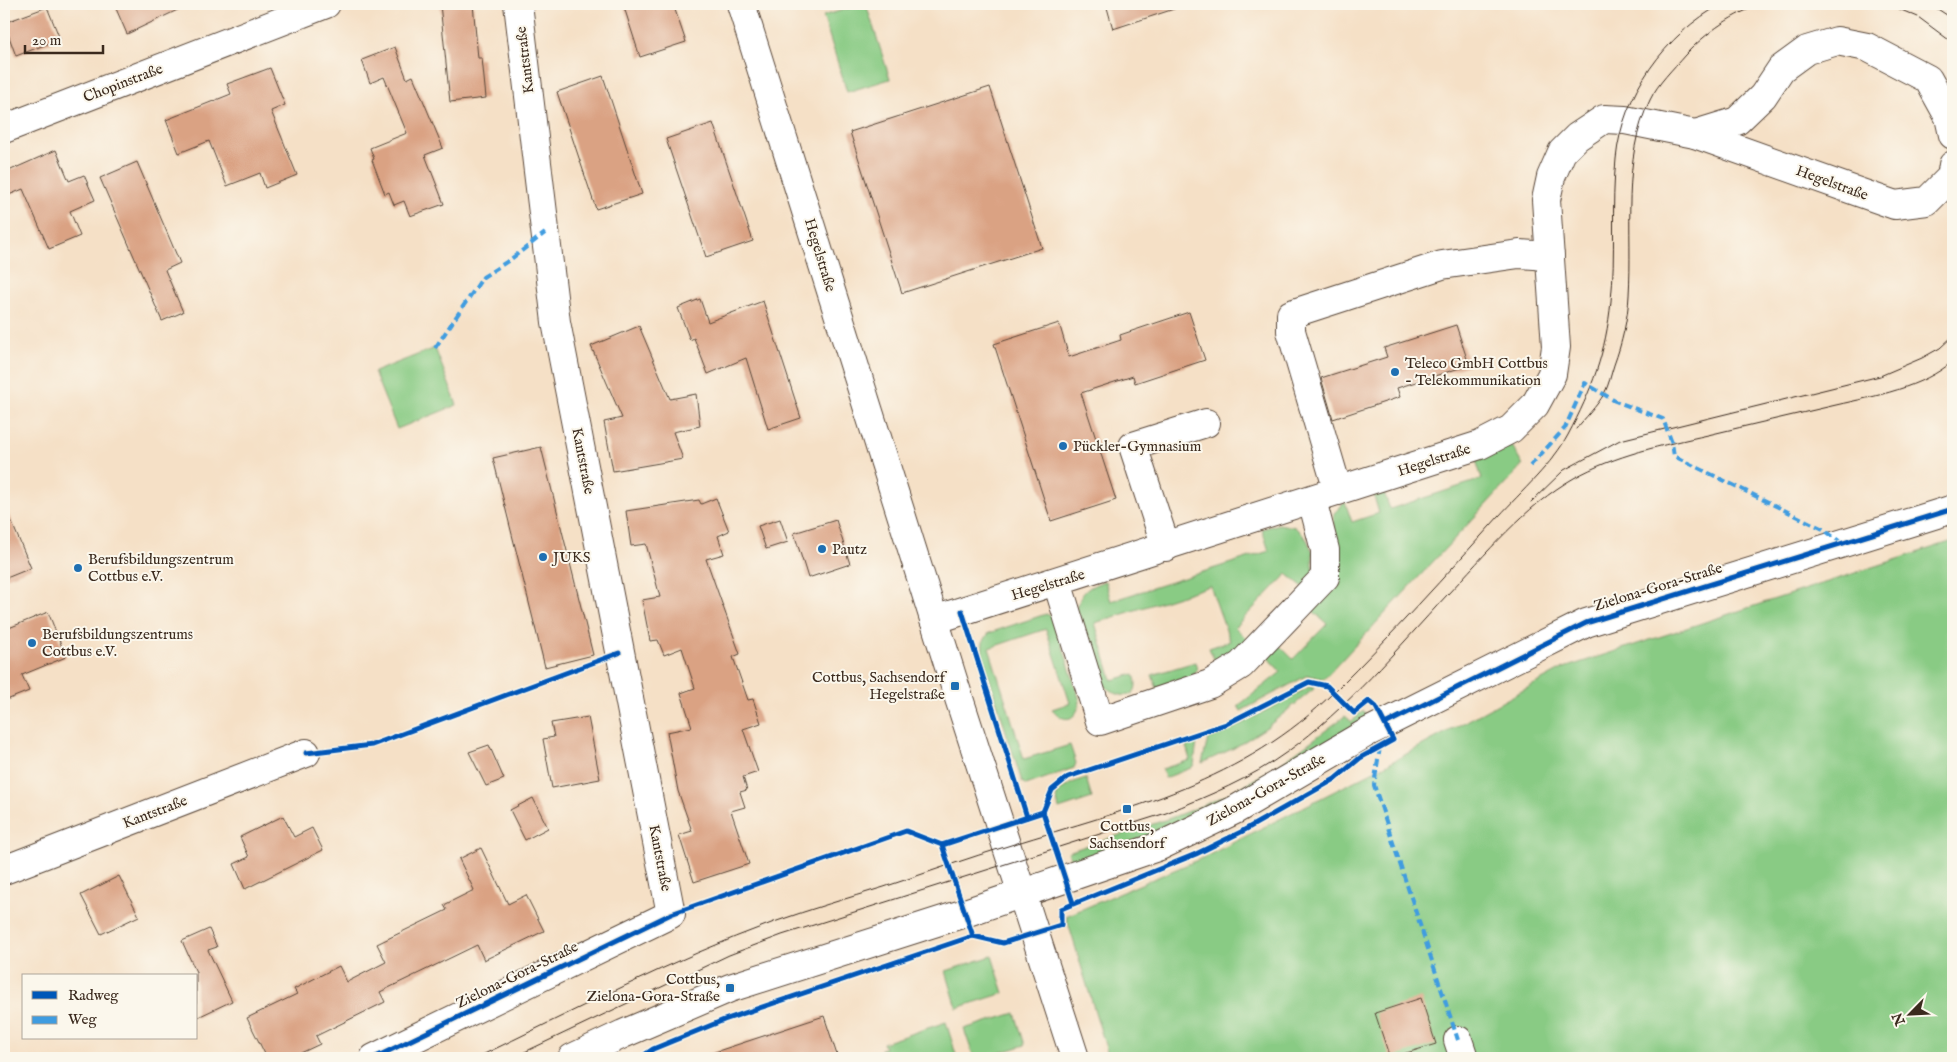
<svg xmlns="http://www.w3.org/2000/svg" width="1957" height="1062" font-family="'IM FELL English',serif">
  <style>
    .green { fill: #89cb84; stroke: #627a51 }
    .building { fill: #daa283 }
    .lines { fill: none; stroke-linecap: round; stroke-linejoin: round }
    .minor-casing { stroke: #574537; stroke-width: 30 }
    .minor { stroke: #fff; stroke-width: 28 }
    .tram { stroke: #3b2a1e; stroke-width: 1 }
    .quiet { stroke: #3f9ce0; stroke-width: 4; stroke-dasharray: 8 4; stroke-linecap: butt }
    .cycleway-casing { stroke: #fbf7ec; stroke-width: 8 }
    .cycleway { stroke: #0057b8; stroke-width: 5 }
    .poi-dot { fill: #1f6fb2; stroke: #fbf7ec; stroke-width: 2 }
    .labels { text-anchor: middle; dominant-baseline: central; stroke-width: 4; stroke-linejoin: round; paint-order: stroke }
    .street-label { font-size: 15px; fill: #3b2a1e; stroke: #fbf7ec }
    .poi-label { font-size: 15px; fill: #3b2a1e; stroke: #fbf7ec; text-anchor: start }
  </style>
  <rect width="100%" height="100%" fill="#fbf7ec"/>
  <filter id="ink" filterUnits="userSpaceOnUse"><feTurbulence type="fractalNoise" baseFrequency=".02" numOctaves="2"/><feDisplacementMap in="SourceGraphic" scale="10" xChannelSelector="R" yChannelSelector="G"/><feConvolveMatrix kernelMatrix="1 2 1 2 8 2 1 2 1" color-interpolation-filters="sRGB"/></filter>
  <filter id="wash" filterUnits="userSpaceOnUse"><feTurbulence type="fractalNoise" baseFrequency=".0096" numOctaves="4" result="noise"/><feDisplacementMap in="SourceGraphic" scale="20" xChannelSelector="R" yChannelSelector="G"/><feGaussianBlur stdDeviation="1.12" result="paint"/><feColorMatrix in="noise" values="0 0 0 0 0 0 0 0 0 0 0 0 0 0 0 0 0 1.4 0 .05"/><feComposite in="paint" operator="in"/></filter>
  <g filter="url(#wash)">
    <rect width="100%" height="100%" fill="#f5e0c6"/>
    <!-- green -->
    <g class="green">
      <path d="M863 4H866L890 79 847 92 823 16Z"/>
      <path d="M435 348 457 405 397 429 374 372Z"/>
      <path d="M1511 444 1523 465 1324 679 1308 675 1241 711 1238 706 1281 672 1267 657 1279 645 1293 659 1327 624 1312 610 1338 580 1340 565 1333 529 1334 513 1345 502 1352 522 1379 513 1373 493 1383 490 1390 509 1482 479 1476 460Z"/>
      <path d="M1279 524 1295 527 1306 538 1313 552V572L1303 587 1287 574 1235 627 1249 641 1221 664 1214 659 1209 648 1230 641 1210 586 1095 623 1112 680 1134 674C1144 704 1113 699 1101 681L1077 609C1080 592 1089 586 1105 581L1111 601 1269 551 1262 529Z"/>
      <path d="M1953 541V1058H1109L1066 916 1207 856 1388 764 1564 668Z"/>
      <path d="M1046 614 1051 616 1055 622 1080 701C1077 720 1065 725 1052 709L1070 703 1046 629 989 648 1024 759 1070 745 1076 763 1074 768 1026 785 1022 782 982 655 983 642 989 633Z"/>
      <path d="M1195 662 1197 668 1192 679 1157 688 1152 675Z"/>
      <path d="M1309 687 1315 688 1267 727 1234 748 1202 763 1208 739 1228 731Z"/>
      <path d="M1363 710 1370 720 1229 798 1162 830 1072 863 1068 852C1114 836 1162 823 1206 804 1258 782 1301 749 1345 716L1352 722Z"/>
      <path d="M1197 742 1194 765 1191 768 1165 778 1162 769 1190 760 1186 746Z"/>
      <path d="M1086 778 1092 798 1059 809 1056 796C1065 785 1073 782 1086 778Z"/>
      <path d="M992 956 1004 993 957 1008 946 971Z"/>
      <path d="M1015 1013 1025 1045 984 1058H974L964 1029Z"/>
      <path d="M946 1022 957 1058H879L878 1055 882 1054 881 1049 885 1048 883 1043Z"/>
    </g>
    <g id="blocks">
      <!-- building -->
      <g class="building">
        <path d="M114 4H190L127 34Z"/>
        <path d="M440 4H473L478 58H482L486 98 450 102Z"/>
        <path d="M623 4H673L686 42 640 57Z"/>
        <path d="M1106 4H1176L1177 8 1113 29Z"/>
        <path d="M47 7 60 39 16 56 4 23Z"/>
        <path d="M395 47 407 79 413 76 443 148 425 155 444 204 410 216 404 201 394 205 389 192 385 194 372 160 374 159 370 148 407 133 384 77 370 83 362 60Z"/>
        <path d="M270 68 285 105 271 111 297 175 265 188 260 173 227 186 209 141 179 153 166 120 231 94 227 84Z"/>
        <path d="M603 76 642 194 596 209 557 92Z"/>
        <path d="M990 87 1042 248 902 293 850 132Z"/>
        <path d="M713 123 753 241 706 257 666 139Z"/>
        <path d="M56 150 69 181 84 175 95 200 70 211 80 236 49 249 23 189 4 197V173Z"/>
        <path d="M137 162 180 263 165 270 183 312 162 321 100 178Z"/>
        <path d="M700 299 708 322 763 301 801 418 768 429 746 358 708 374 694 338 690 340 678 308Z"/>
        <path d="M1189 312 1205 360 1135 383 1133 376 1081 393 1116 500 1051 521 994 344 1059 323 1069 357 1121 340 1120 335Z"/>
        <path d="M1456 325 1469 365 1397 388 1400 397 1333 419 1321 378 1387 357 1384 348Z"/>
        <path d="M639 326 670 399 696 394 700 426 673 432 683 459 613 471 604 422 622 418 591 346Z"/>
        <path d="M541 447 593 655 545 667 493 458Z"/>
        <path d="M716 498 729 531 718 536 724 554 706 559 740 654 733 657 748 700 753 699 761 723 743 729 758 772 743 777 747 790 740 792 745 807 731 811 749 864 694 882 679 835 692 831 678 791 667 732 692 727 681 693 695 688 682 648 664 655 658 640 650 641 642 600 660 597 646 544 631 546 626 511 699 500 701 504Z"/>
        <path d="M4 504 31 568 4 579Z"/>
        <path d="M780 519 788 542 766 549 758 526Z"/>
        <path d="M836 520 850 564 808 578 794 533Z"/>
        <path d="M48 612 66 657 22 675 29 691 4 701V630Z"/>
        <path d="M588 717 600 779 552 788 543 739 554 737 551 723Z"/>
        <path d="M489 745 504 779 486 786 469 752Z"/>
        <path d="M533 798 548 828 525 840 510 810Z"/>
        <path d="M283 816 294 837 312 828 323 850 245 889 234 864 249 857 240 837Z"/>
        <path d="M481 848 508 904 526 895 544 931 484 960 477 945 380 992 385 1002 316 1036 320 1044 290 1058H267L247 1018 297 994 294 989 339 966 347 982 386 962 377 944 447 910 444 905 474 890 459 859Z"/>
        <path d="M119 876 139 916 101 934 81 895Z"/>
        <path d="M209 929 217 947 208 950 232 1001 196 1018V972L182 941Z"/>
        <path d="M1421 998 1436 1044 1390 1058 1375 1013Z"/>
        <path d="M824 1016 838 1058H710L709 1054Z"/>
      </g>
    </g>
  </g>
  <g filter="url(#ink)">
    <use href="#blocks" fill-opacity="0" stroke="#574537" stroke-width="1"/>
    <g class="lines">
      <defs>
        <g id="minor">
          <path d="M741 4 955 686 1075 1058"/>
          <path d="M4 129 326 4"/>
          <path d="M1695 134 1737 121 1763 96 1781 69 1807 50 1837 41 1867 47 1928 79 1949 117 1953 135"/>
          <path d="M1338 491 1291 331V314L1442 265 1519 254 1550 256"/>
          <path d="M1166 547 1133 446 1206 423"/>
          <path d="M1057 582 1100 721 1210 684 1241 665 1325 577V550L1312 500"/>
          <path d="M934 620 1480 445 1511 429 1535 405 1552 374 1556 347 1546 200 1551 177 1562 152 1577 137 1604 119 1625 120 1695 134 1895 205 1927 201 1951 177 1953 165"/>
          <path d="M4 870 306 753"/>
          <path d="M1458 1040 1464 1058"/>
          <path d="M374 1058 671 914 556 322 518 4"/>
          <path d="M572 1058 623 1034 730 988 965 913 1160 846 1235 810 1368 732 1586 623 1953 509"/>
        </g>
      </defs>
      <!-- minor casing -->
      <use href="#minor" class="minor-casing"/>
      <!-- minor -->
      <use href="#minor" class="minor"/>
      <!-- tram -->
      <g class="tram">
        <path d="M1887 4 1918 17 1953 43"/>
        <path d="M1930 4 1953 19"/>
        <path d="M1576 429C1585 418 1597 406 1604 394 1609 385 1611 374 1614 365 1622 343 1628 318 1629 295 1633 231 1621 159 1650 100 1658 83 1673 69 1685 55 1706 33 1734 12 1764 4"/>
        <path d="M1531 502 1564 470 1620 440 1880 376 1922 358 1940 348 1953 336"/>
        <path d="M476 1058C574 1011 671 960 774 922 811 909 848 898 884 887 926 873 968 858 1011 845 1130 808 1243 783 1335 691 1392 635 1446 575 1499 516 1521 492 1553 463 1568 435 1592 390 1606 352 1611 301 1616 254 1611 206 1616 159 1622 95 1665 34 1722 4"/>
        <path d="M512 1058 729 955 782 935 1166 813C1208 796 1250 779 1287 752 1348 708 1396 650 1447 595 1486 554 1525 506 1574 478 1615 455 1663 445 1708 435 1750 425 1793 415 1836 405 1875 396 1922 388 1953 361"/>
      </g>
      <!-- quiet -->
      <g class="quiet">
        <path d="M435 348 483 277 511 259 545 233"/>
        <path d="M1530 466 1565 428 1585 383 1615 401 1663 419 1672 443 1674 456 1823 529 1843 544"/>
        <path d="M1380 747 1374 785 1458 1040"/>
      </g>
      <defs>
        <g id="cycleway">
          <path d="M962 611 1027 817"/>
          <path d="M1385 724 1586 623 1953 509"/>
          <path d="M306 753 372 745 619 653"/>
          <path d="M942 845 973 936"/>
          <path d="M374 1058 671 914 906 831 942 845 1043 812"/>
          <path d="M640 1058 653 1049 724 1020 973 936 1003 943 1061 925V909L1196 854 1241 832 1335 779 1360 758 1393 740 1376 707 1369 701 1354 713 1327 686 1309 682 1226 724 1068 777 1052 790 1043 812 1073 903"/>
        </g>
      </defs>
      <!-- cycleway casing -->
      <use href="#cycleway" class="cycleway-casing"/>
      <!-- cycleway -->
      <use href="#cycleway" class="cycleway"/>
    </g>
  </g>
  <!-- markers -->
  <g class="poi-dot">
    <circle cx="1395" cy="372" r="5"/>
    <circle cx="1063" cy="446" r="5"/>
    <circle cx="822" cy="549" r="5"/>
    <circle cx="543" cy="557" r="5"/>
    <circle cx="78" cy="568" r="5"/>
    <circle cx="32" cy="643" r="5"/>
    <rect x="950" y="681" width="10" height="10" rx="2.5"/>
    <rect x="1122" y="804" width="10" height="10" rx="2.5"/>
    <rect x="725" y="983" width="10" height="10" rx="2.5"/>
  </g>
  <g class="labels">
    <!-- street labels -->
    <g class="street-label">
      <text transform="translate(525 60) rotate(-97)">Kantstraße</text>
      <text transform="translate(123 83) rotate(-21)">Chopinstraße</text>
      <text transform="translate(1832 183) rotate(20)">Hegelstraße</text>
      <text transform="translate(820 255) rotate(73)">Hegelstraße</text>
      <text transform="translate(1434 460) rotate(-18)">Hegelstraße</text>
      <text transform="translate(583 461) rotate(79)">Kantstraße</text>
      <text transform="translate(1048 585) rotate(-17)">Hegelstraße</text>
      <text transform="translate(1658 587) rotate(-17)">Zielona-Gora-Straße</text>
      <text transform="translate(1266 790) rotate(-29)">Zielona-Gora-Straße</text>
      <text transform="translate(155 812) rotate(-21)">Kantstraße</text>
      <text transform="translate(660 858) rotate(79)">Kantstraße</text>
      <text transform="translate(517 975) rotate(-26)">Zielona-Gora-Straße</text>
    </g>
    <!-- poi labels -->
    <g class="poi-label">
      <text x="1405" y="363">Teleco GmbH Cottbus<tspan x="1405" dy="17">- Telekommunikation</tspan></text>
      <text x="1073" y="446">Pückler-Gymnasium</text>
      <text x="832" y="549">Pautz</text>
      <text x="553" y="557">JUKS</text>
      <text x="88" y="559">Berufsbildungszentrum<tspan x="88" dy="17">Cottbus e.V.</tspan></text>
      <text x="42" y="634">Berufsbildungszentrums<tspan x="42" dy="17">Cottbus e.V.</tspan></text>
      <text x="945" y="677" text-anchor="end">Cottbus, Sachsendorf<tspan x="945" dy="17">Hegelstraße</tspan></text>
      <text x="1127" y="826" text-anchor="middle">Cottbus,<tspan x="1127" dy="17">Sachsendorf</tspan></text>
      <text x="720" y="979" text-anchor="end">Cottbus,<tspan x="720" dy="17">Zielona-Gora-Straße</tspan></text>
    </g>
  </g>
  <!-- margin -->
  <rect width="1957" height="1062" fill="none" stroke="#fbf7ec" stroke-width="20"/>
  <!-- legend -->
  <rect x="22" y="974" width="175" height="65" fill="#fbf7ec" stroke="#aea59a"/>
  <rect x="32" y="991" width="25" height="8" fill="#0057b8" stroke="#aea59a"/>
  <text x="68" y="1000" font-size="15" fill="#3b2a1e">Radweg</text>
  <rect x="32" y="1016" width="25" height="8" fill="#3f9ce0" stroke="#aea59a"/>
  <text x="68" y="1024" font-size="15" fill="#3b2a1e">Weg</text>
  <!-- north arrow -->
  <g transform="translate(1910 1014) rotate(246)" stroke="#fbf7ec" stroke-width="4" paint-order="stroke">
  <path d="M0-4L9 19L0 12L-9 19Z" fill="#3b2a1e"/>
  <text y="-8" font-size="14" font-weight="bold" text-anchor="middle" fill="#3b2a1e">N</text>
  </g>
  <!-- scale -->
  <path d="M25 45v8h78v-8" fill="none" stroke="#3b2a1e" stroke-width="2.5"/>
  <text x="32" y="45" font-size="15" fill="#3b2a1e" stroke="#fbf7ec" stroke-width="4" paint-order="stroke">20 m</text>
</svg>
